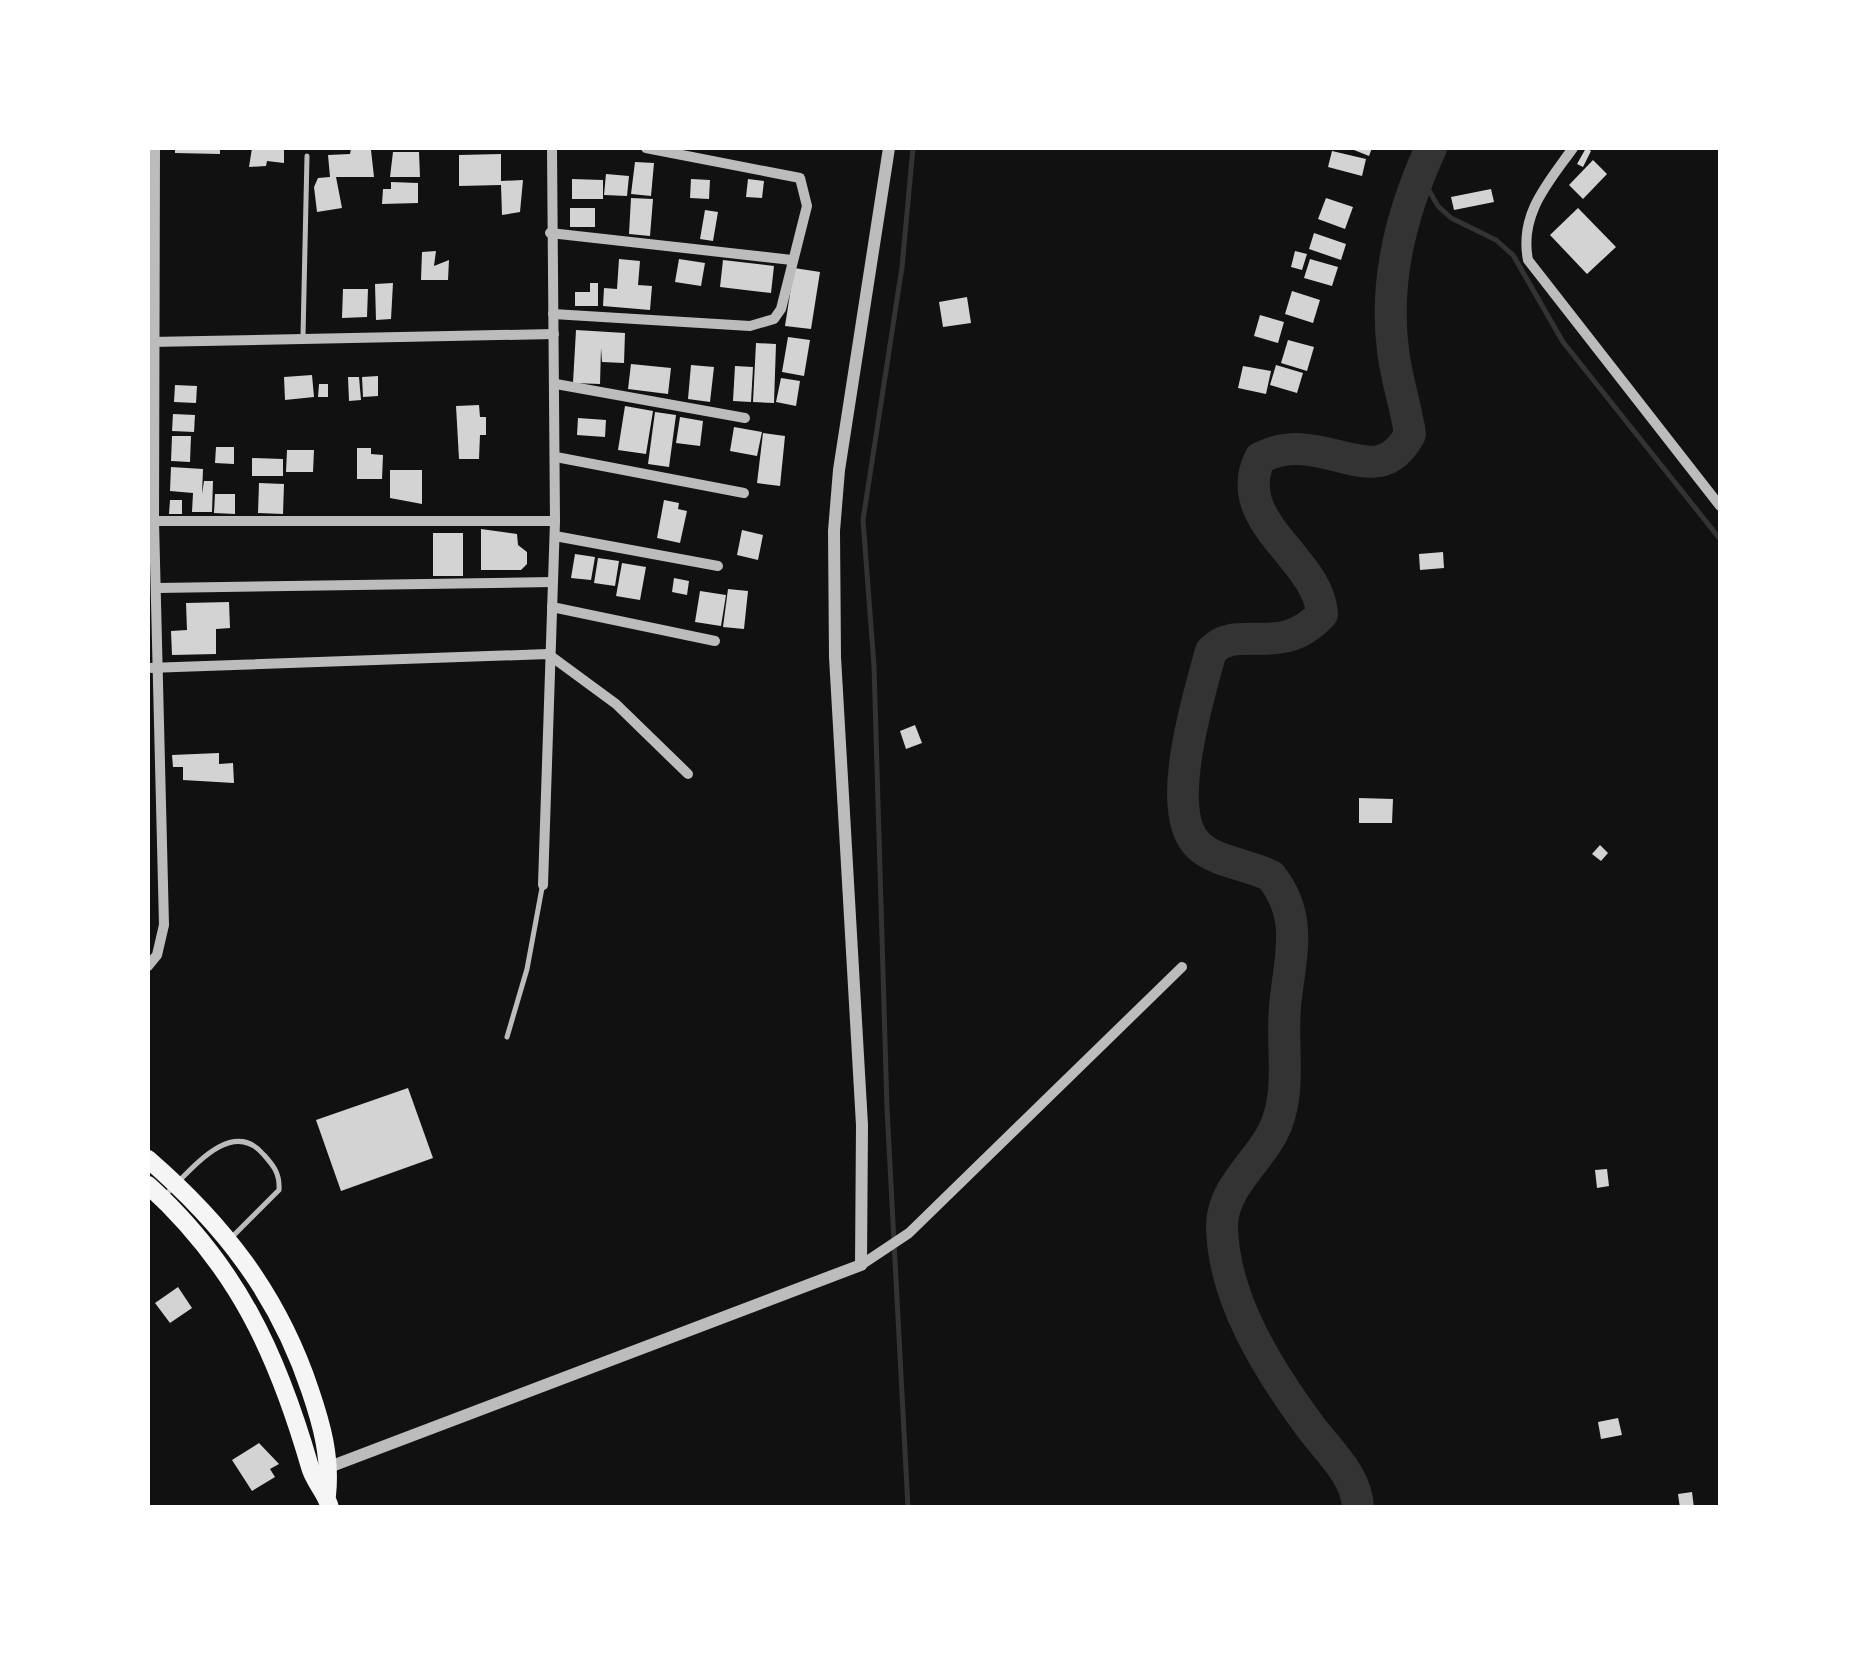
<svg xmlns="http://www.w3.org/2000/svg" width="1868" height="1655" font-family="'DejaVu Sans',sans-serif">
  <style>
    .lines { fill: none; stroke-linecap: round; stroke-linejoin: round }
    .stream { stroke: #333; stroke-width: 5 }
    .river { stroke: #333; stroke-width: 32 }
    .building { fill: #d3d3d3 }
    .service { stroke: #bcbcbc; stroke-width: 5 }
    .minor { stroke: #bcbcbc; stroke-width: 10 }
    .tertiary { stroke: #bcbcbc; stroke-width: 12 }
    .trunk { stroke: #f5f5f5; stroke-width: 18 }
  </style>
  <rect width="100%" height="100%" fill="#111"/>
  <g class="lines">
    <!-- stream -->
    <g class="stream">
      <path d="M1419 173 1438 206 1451 218 1496 240 1513 255 1563 342 1720 539"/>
      <path d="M908 1508 887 1108 874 666 863 520 902 267 913 148"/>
    </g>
    <!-- river -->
    <path class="river" d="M1358 1508C1357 1475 1328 1451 1309 1425 1268 1369 1223 1298 1222 1226 1222 1189 1256 1164 1272 1134 1293 1095 1281 1049 1285 1007 1289 959 1305 919 1271 876 1248 864 1218 863 1199 846 1162 813 1199 695 1211 651 1239 622 1280 660 1322 614 1319 558 1229 522 1260 458 1323 425 1376 499 1410 434 1406 406 1396 378 1393 350 1384 281 1402 211 1431 148"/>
  </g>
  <!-- building -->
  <g class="building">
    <path d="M175 148H220V154L175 153Z"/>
    <path d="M252 148 284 149V163L267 161 266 166 249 167Z"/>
    <path d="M1349 148H1372L1369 156Z"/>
    <path d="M1586 148 1591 151 1583 167 1577 164Z"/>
    <path d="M351 149 371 150 374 177H336L342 208 317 212 314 187 318 178 330 177 328 155 350 154Z"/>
    <path d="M1332 151 1366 159 1362 176 1328 167Z"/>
    <path d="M393 152H419L420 177H390Z"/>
    <path d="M501 154V181L523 180 520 212 502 215 501 185 459 186V155Z"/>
    <path d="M1593 160 1607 174 1583 199 1569 185Z"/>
    <path d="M635 162 654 163 651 196 631 194Z"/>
    <path d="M606 174 629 176 627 196 604 195Z"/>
    <path d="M572 179 603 180V199H572Z"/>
    <path d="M691 179 710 180 709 199 690 198Z"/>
    <path d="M748 179 764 181 762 198 746 197Z"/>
    <path d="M391 182 418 183V203L382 204 383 189H391Z"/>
    <path d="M1491 189 1494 202 1454 210 1451 197Z"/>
    <path d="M631 198 653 199 650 236 629 234Z"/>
    <path d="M1326 198 1353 207 1345 229 1318 219Z"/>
    <rect x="570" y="208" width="25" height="19"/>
    <path d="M1578 208 1616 247 1587 274 1550 235Z"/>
    <path d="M705 210 718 212 713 241 700 239Z"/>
    <path d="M1314 233 1346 244 1341 260 1309 249Z"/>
    <path d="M436 251 434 266 449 260 448 280H421L422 252Z"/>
    <path d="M1295 251 1307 254 1302 270 1291 267Z"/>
    <path d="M619 259 640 261 638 285 652 286 650 310 603 306 604 288 617 289Z"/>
    <path d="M679 259 705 263 701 286 675 282Z"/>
    <path d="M1310 259 1338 267 1332 286 1304 278Z"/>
    <path d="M723 260 774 266 771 293 720 287Z"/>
    <path d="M794 268 820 272 811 329 785 326Z"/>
    <path d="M393 283 391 319 376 320 375 284Z"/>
    <path d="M590 283H598V306H575V292H590Z"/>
    <path d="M343 289H368L367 317 342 318Z"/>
    <path d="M1292 291 1320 300 1313 323 1285 314Z"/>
    <path d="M967 297 971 323 943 327 939 302Z"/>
    <path d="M1260 315 1284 322 1278 343 1254 336Z"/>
    <path d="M576 330 625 333 624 363 602 362 601 348 600 384 573 383Z"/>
    <path d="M788 337 810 340 804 376 782 372Z"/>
    <path d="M1288 340 1314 347 1307 371 1281 363Z"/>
    <path d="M756 343 776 344 774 403 753 402Z"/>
    <path d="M631 364 671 368 668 394 628 389Z"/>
    <path d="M691 365 714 367 710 402 688 399Z"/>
    <path d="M1276 365 1303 373 1297 393 1270 385Z"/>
    <path d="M735 366 753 367 751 402 733 401Z"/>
    <path d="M1243 366 1271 371 1266 394 1238 388Z"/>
    <path d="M312 375 314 397 285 400 284 377Z"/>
    <path d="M378 376V396L363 397 362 377Z"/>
    <path d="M348 377H359L361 400 349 401Z"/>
    <path d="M781 378 800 381 796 406 776 402Z"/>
    <path d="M319 384H328V397H318Z"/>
    <path d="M175 385 197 386 196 403 174 402Z"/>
    <path d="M479 405 480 417H486V435H480L479 459H459L456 406Z"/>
    <path d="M625 406 653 411 646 454 618 450Z"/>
    <path d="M655 412 676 415 669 467 648 464Z"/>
    <path d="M173 414 195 415 194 432 172 431Z"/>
    <path d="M680 417 703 421 700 446 676 443Z"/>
    <path d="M578 418 606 420 605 437 577 435Z"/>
    <path d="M734 427 762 432 757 456 730 451Z"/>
    <path d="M763 433 785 436 780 486 757 483Z"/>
    <path d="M172 436H191L190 462 171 461Z"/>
    <path d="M216 447H234V464L215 463Z"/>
    <path d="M357 448H371V454L383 455 382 479H357Z"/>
    <path d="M287 450H314L313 472H286Z"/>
    <path d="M252 458 283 459V476H252Z"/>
    <path d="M171 467 203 469 202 494 204 481H213L212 512H192L193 493 170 491Z"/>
    <path d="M390 470H422V504L390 498Z"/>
    <path d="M259 483 284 484 283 514 258 513Z"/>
    <path d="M215 494H235V514L214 513Z"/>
    <path d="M170 500H182V514H169Z"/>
    <path d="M664 500 679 503 678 509 687 511 680 543 657 538Z"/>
    <path d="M481 529 517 534 518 545 527 552V564L521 570H481Z"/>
    <path d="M742 530 763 535 758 560 737 555Z"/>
    <rect x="433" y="533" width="30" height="43"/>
    <path d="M1443 552 1444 568 1420 570 1419 554Z"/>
    <path d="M575 554 595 557 591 580 571 578Z"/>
    <path d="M598 558 619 561 615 586 594 583Z"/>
    <path d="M622 563 646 567 640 600 616 596Z"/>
    <path d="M674 578 689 581 687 595 672 592Z"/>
    <path d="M728 589 748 591 744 629 723 627Z"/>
    <path d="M700 591 726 595 721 626 695 622Z"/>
    <path d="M229 602 230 628 216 629V654L172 655 171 631 187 630 186 603Z"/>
    <path d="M915 725 922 743 906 749 900 731Z"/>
    <path d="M219 753V764L233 763 234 783 183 780V767H173L172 755Z"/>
    <path d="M1359 798 1393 799 1392 823H1359Z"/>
    <path d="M1600 845 1608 853 1601 861 1592 854Z"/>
    <path d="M408 1088 433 1158 341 1191 316 1120Z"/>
    <path d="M1607 1169 1609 1186 1597 1188 1595 1170Z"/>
    <path d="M178 1287 192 1308 170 1323 155 1303Z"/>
    <path d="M1618 1418 1622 1435 1601 1439 1598 1422Z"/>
    <path d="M259 1443 279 1464 270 1469 275 1477 252 1491 232 1460Z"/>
    <path d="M1692 1492 1694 1508H1680L1678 1494Z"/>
  </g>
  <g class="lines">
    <!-- service -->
    <g class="service">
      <path d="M303 336 307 156"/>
      <path d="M507 1037 527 969 542 888"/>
      <path d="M164 1196C189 1173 231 1115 264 1155 274 1166 280 1174 279 1190L232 1237"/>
    </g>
    <!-- minor -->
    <g class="minor">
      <path d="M1573 148C1548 183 1519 214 1528 260L1720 506"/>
      <path d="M550 233 792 260"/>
      <path d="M553 314 750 326 774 319 781 309 807 206 800 178 646 148"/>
      <path d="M150 342 554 334"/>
      <path d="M556 384 745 418"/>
      <path d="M556 457 744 493"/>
      <path d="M148 521H555"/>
      <path d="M555 536 718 566"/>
      <path d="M157 588 552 582"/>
      <path d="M552 607 715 641"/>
      <path d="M148 668 548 654 616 704 688 774"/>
      <path d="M543 885 555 521 552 148"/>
      <path d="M148 966 157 955 164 925 154 521 155 148"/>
      <path d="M861 1265 909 1233 1182 967"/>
    </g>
    <!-- tertiary -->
    <path class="tertiary" d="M324 1469 861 1265 862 1125 835 657 834 531 839 470 889 148"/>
    <!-- trunk -->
    <g class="trunk">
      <path d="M148 1159C223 1224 278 1294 310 1390 322 1425 331 1458 327 1495"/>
      <path d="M148 1185C237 1266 277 1353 310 1467 314 1482 326 1492 330 1508"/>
    </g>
  </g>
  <!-- border -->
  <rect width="1868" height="1655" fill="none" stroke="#ffffff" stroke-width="300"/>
</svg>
